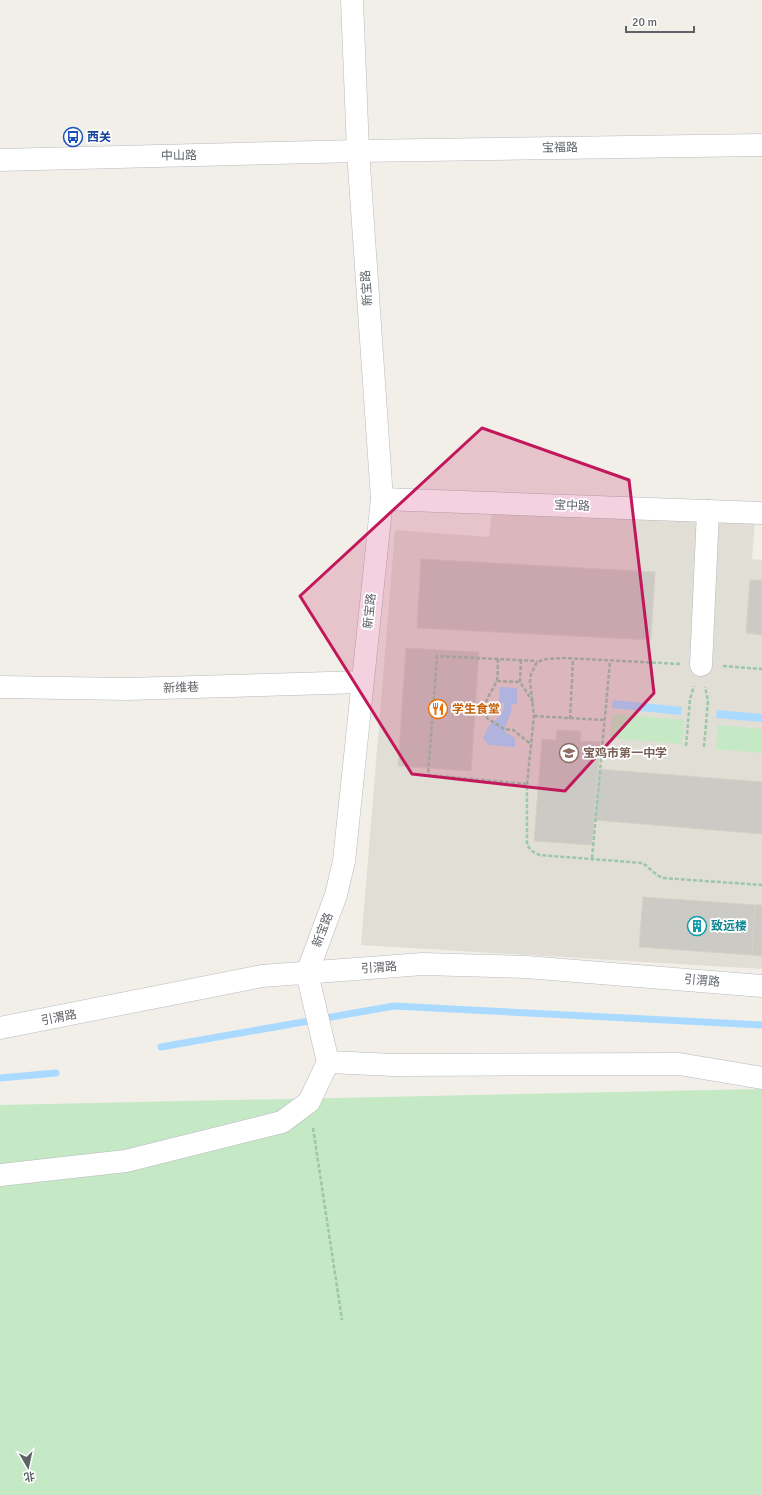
<svg xmlns="http://www.w3.org/2000/svg" width="762" height="1495" font-family="Signika,'Noto Sans SC',sans-serif">
  <style>
    .education { fill: #e1ded6 }
    .green { fill: #c5e8c5 }
    .water { fill: #aadaff }
    .lines { fill: none; stroke-linecap: round; stroke-linejoin: round }
    .stream { stroke: #aadaff; stroke-width: 7 }
    .building { fill: #cccac5; stroke: #d6d1c6 }
    .street-casing { stroke: #b5b8bc; stroke-width: 23 }
    .secondary-casing { stroke: #b6babf; stroke-width: 23 }
    .path { stroke: #9cc7a9; stroke-width: 2.5; stroke-dasharray: 4 2; stroke-linecap: butt }
    .street { stroke: #fff; stroke-width: 22 }
    .secondary { stroke: #fff; stroke-width: 22 }
    .marked { fill: #c2185b; fill-opacity: 0.2; stroke: #c2185b; stroke-width: 3; stroke-linejoin: round }
    .labels { text-anchor: middle; dominant-baseline: central; stroke-width: 3.5; stroke-linejoin: round; paint-order: stroke }
    .transit-label { font-size: 12px; font-weight: bold; fill: #164399; stroke: #fff; text-anchor: start }
    .street-label { font-size: 12px; fill: #5f6368; stroke: #fff }
    .food-label { font-size: 12px; font-weight: bold; fill: #c56008; stroke: #fff; text-anchor: start }
    .education-label { font-size: 12px; font-weight: bold; fill: #785e54; stroke: #fff; text-anchor: start }
    .culture-label { font-size: 12px; font-weight: bold; fill: #0d838f; stroke: #fff; text-anchor: start }
  </style>
  <rect width="100%" height="100%" fill="#f1efe8"/>
  <!-- education -->
  <path class="education" d="M492 509 755 521 752 559 762 560V969L361 945 395 530 489 537Z"/>
  <!-- green -->
  <g class="green">
    <path d="M612 714 684 720 682 744 610 738Z"/>
    <path d="M718 725 762 729V753L716 749Z"/>
    <path d="M762 1089V1495H0V1105Z"/>
  </g>
  <!-- water -->
  <g class="water">
    <path d="M500 687 517 688V704H511C514 715 504 721 505 732L515 738V747L489 745 483 738C485 734 487 729 489 726 496 719 505 715 504 703H499Z"/>
    <path d="M613 700 682 707 681 715 612 708Z"/>
    <path d="M717 710 762 714V722L716 718Z"/>
  </g>
  <g class="lines">
    <!-- stream -->
    <g class="stream">
      <path d="M161 1047 394 1006 762 1025"/>
      <path d="M0 1078 56 1073"/>
    </g>
  </g>
  <!-- building -->
  <g class="building">
    <path d="M421 559 655 572 651 640 417 628Z"/>
    <path d="M750 580H762V635L746 633Z"/>
    <path d="M406 648 479 652 471 771 398 766Z"/>
    <path d="M557 730 581 731 580 741 600 742 592 845 534 841 542 739 556 740Z"/>
    <path d="M598 769 762 782V834L594 820Z"/>
    <path d="M643 897 755 905 752 955 639 947Z"/>
    <path d="M755 905H762V956L752 955Z"/>
  </g>
  <g class="lines">
    <defs>
      <g id="street">
        <path d="M382 499 762 513"/>
        <path d="M701 665 708 511"/>
        <path d="M0 687 127 689 362 682"/>
        <path d="M328 1062 394 1065 679 1064 762 1078"/>
      </g>
      <g id="secondary">
        <path d="M0 160 358 151 762 145"/>
        <path d="M0 1028 262 976 423 964 526 967 762 986"/>
        <path d="M0 1175 126 1161 282 1122 309 1102 328 1062 307 973 336 895 344 861 382 499 358 151 352 0"/>
      </g>
    </defs>
    <!-- street casing -->
    <use href="#street" class="street-casing"/>
    <!-- secondary casing -->
    <use href="#secondary" class="secondary-casing"/>
    <!-- path -->
    <g class="path">
      <path d="M498 659C497 666 499 676 496 682 490 697 482 699 487 718L504 729 513 730 532 745"/>
      <path d="M521 660 520 682 533 702"/>
      <path d="M680 664 565 658 546 659 537 662 531 674 530 681 534 716 527 784V845L532 851 539 855 643 863 657 875 663 878 762 885"/>
      <path d="M723 666 762 669"/>
      <path d="M497 681 520 682"/>
      <path d="M534 716 604 720"/>
      <path d="M570 719 573 659"/>
      <path d="M686 746 690 699 694 686"/>
      <path d="M704 747 708 701 705 687"/>
      <path d="M527 784 428 775 437 656 537 661"/>
      <path d="M592 858 610 662"/>
      <path d="M313 1128 342 1320"/>
    </g>
    <!-- street -->
    <use href="#street" class="street"/>
    <!-- secondary -->
    <use href="#secondary" class="secondary"/>
  </g>
  <!-- marked area -->
  <path class="marked" d="M482 428 629 480 654 693 565 791 412 774 300 596Z"/>
  <!-- icons -->
  <defs>
    <symbol id="bus-ring" viewBox="-11 -11 22 22"><circle r="9.5" fill="#fff" stroke="#1a4fb4" stroke-width="1.5"/><path d="M-5-6H5V4H4V6H2V4H-2V6H-4V4H-5ZM-3.5-4V0h7V-4ZM-3.5 1.2v1.5H-2V1.2ZM2 1.2v1.5H3.5V1.2Z" fill="#1a4fb4"/></symbol>
    <symbol id="restaurant-ring" viewBox="-11 -11 22 22"><circle r="9.5" fill="#fff" stroke="#e8710a" stroke-width="1.5"/><path d="M-5-6h1v4h1v-4h1v4h1v-4h1v5L-1.5 .5V6h-2V.5L-5-1ZM5-6V6H3V1.5H1.5Q1.5-4 5-6Z" fill="#e8710a"/></symbol>
    <symbol id="school-ring" viewBox="-11 -11 22 22"><circle r="9.5" fill="#fff" stroke="#8d6e63" stroke-width="1.5"/><path d="M0-5L7-2L0 1L-7-2ZM-4 1L0 2.5L4 1V4Q0 6-4 4Z" fill="#8d6e63"/></symbol>
    <symbol id="building-ring" viewBox="-11 -11 22 22"><circle r="9.5" fill="#fff" stroke="#0f9aa8" stroke-width="1.5"/><path d="M-4-6H4V6H1V3H-1V6H-4ZM-2.5-4.3h1.7v1.8h-1.7ZM.8-4.3h1.7v1.8H.8ZM-2.5-1h1.7V.8h-1.7ZM.8-1h1.7V.8H.8Z" fill="#0f9aa8"/></symbol>
  </defs>
  <g fill-rule="evenodd">
    <use href="#bus-ring" x="62" y="126" width="22" height="22"/>
    <use href="#restaurant-ring" x="427" y="698" width="22" height="22"/>
    <use href="#school-ring" x="558" y="742" width="22" height="22"/>
    <use href="#building-ring" x="686" y="915" width="22" height="22"/>
  </g>
  <g class="labels">
    <!-- transit labels -->
    <g class="transit-label">
      <text x="87" y="137">西关</text>
    </g>
    <!-- street labels -->
    <g class="street-label">
      <text transform="translate(560 148) rotate(-1)">宝福路</text>
      <text transform="translate(179 156) rotate(-1)">中山路</text>
      <text transform="translate(367 288) rotate(-94)">新宝路</text>
      <text transform="translate(572 506) rotate(2)">宝中路</text>
      <text transform="translate(370 611) rotate(-84)">新宝路</text>
      <text transform="translate(181 688) rotate(-2)">新维巷</text>
      <text transform="translate(323 930) rotate(-69)">新宝路</text>
      <text transform="translate(379 968) rotate(-4)">引渭路</text>
      <text transform="translate(702 981) rotate(5)">引渭路</text>
      <text transform="translate(59 1018) rotate(-11)">引渭路</text>
    </g>
    <!-- food labels -->
    <g class="food-label">
      <text x="452" y="709">学生食堂</text>
    </g>
    <!-- education labels -->
    <g class="education-label">
      <text x="583" y="753">宝鸡市第一中学</text>
    </g>
    <!-- culture labels -->
    <g class="culture-label">
      <text x="711" y="926">致远楼</text>
    </g>
  </g>
  <!-- north arrow -->
  <g transform="translate(28 1467) rotate(171)" stroke="#ffffff" stroke-width="3" paint-order="stroke">
  <path d="M0-3L7 15L0 10L-7 15Z" fill="#5f6368"/>
  <text y="-6" font-size="11" font-weight="bold" text-anchor="middle" fill="#5f6368">北</text>
  </g>
  <!-- scale -->
  <path d="M626 26v6h68v-6" fill="none" stroke="#5f6368" stroke-width="2"/>
  <text x="632" y="26" font-size="12" fill="#5f6368" stroke="#ffffff" stroke-width="3" paint-order="stroke">20 m</text>
</svg>
